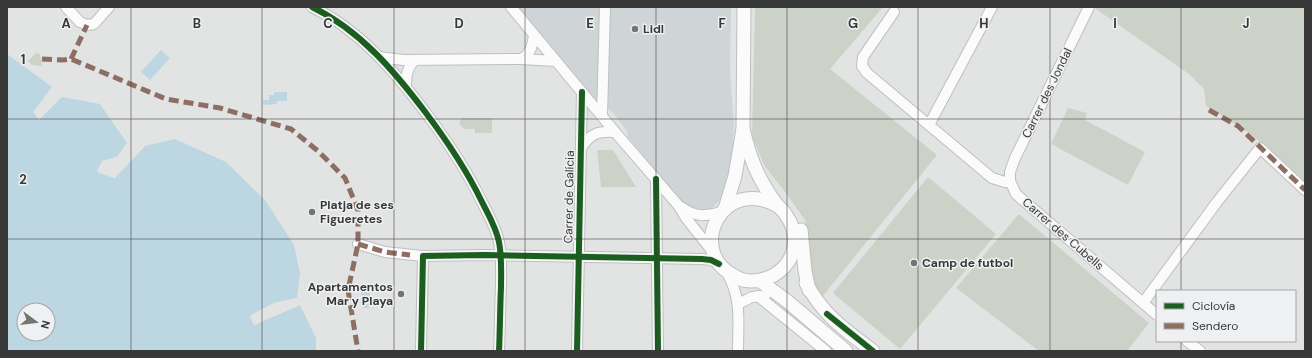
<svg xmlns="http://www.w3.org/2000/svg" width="1312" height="358" font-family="'DM Sans',sans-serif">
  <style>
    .built { fill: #cfd4d7 }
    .green { fill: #cdd2c8 }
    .water { fill: #bcd6e2; fill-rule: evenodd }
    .pier { fill: #e2e3e3 }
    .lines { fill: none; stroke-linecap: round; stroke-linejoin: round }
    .minor-casing { stroke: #bebfbf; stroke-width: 12 }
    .major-casing { stroke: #bebfbf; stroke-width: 15 }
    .minor { stroke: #fbfbfb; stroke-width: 10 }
    .major { stroke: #fbfbfb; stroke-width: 13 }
    .quiet { stroke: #8d6e63; stroke-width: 5; stroke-dasharray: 10 5; stroke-linecap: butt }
    .cycleway-casing { stroke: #eff0f1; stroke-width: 8 }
    .cycleway { stroke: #1b5e20; stroke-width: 6 }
    .grid { fill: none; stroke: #383839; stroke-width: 1; stroke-opacity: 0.55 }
    .poi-dot { fill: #747474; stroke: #eff0f1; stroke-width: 1.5 }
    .labels { text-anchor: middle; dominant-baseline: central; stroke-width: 3; stroke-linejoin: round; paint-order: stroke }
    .poi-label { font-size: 12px; font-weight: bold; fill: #383839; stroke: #eff0f1; text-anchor: start }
    .street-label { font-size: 12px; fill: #383839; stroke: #eff0f1 }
    .grid-label { font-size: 13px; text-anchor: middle; font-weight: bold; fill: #383839; stroke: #eff0f1; stroke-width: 3; stroke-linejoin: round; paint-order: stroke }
  </style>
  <rect width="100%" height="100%" fill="#e2e3e3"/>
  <!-- built -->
  <path class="built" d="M518 7H731L730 72 734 127 732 166 727 187 719 201 709 211H695L680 200 628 137 627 131 613 113 598 99 594 98Z"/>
  <!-- green -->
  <g class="green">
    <path d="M755 7H883L830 69 937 155 822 297 815 285 808 251 805 220 788 196 764 165 752 136Z"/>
    <path d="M1097 7H1305V183L1251 134 1206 106 1204 89 1189 74 1096 9Z"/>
    <path d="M36 53 40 54 42 66 32 65 28 61Z"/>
    <path d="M1068 108 1087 113 1085 120 1145 152 1128 185 1051 144Z"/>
    <path d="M462 118H492V133H475V129H464L459 123Z"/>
    <path d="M597 150H613L636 187H601Z"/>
    <path d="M928 177 996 234 900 349 833 293Z"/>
    <path d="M1019 214 1149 323 1127 351H1039L956 288Z"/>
  </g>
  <!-- water -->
  <g class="water">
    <path d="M161 50 170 58 150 80 141 72Z"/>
    <path d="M7 54 52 87 33 112 39 120 62 97 100 104 127 143 117 157 102 161 97 172 115 178 145 146 175 139 226 162 265 200 294 245 300 273 297 298 274 303 250 316 254 325 300 305 316 338V351H7ZM24 310H48V334H24Z"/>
    <path d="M274 92H287V101H277V104L263 105V100H269V95H274Z"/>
    <path d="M361 292H370V297L373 299V301L369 304V308H363Z"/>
  </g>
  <!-- pier -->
  <g class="pier">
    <path d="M127 143H129L118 159 103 162 99 171 114 176 143 146H145L115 178 97 172 102 161 117 157Z"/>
    <path d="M297 298V300L275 305 252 317 255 322 299 303 300 305 254 325 250 316 274 303Z"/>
  </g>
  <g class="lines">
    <defs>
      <g id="minor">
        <path d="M66 7 80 22 87 25 94 24 109 7"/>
        <path d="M312 7C360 30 395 72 426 113 447 141 466 169 481 200 488 214 496 227 499 242 502 257 501 272 501 287 500 309 500 330 499 351"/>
        <path d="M511 7 615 132 678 205 686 218 713 252"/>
        <path d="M894 12 863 57 862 66 867 73 992 178 1005 182 1010 181 1016 194 1024 201 1157 315"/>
        <path d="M379 57 403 60 521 59 556 61"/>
        <path d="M521 59C531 54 532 46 534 36"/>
        <path d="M406 86C406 76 407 67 415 60"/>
        <path d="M602 116 605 7"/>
        <path d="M929 125 992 7"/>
        <path d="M581 148C591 133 598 131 615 132"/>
        <path d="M656 179 658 351"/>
        <path d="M1010 181V172L1015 158 1089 7"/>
        <path d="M681 207C697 218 704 216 722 212"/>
        <path d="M358 244 385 252 423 256 484 255 702 259 711 260 719 264"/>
        <path d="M727 273C742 298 738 323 738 351"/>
        <path d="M758 296 826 351"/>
        <path d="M742 302 752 297 765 296"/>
        <path d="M1143 303 1217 202 1260 148 1305 190"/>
        <path d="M1187 341 1200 351"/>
        <path d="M421 351 423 256"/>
        <path d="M577 351 582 92"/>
      </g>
      <g id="major">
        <path d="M743 129C747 146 752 163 760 178 765 187 771 198 778 206 781 209 784 211 786 215 797 230 798 251 785 266 776 276 764 281 750 281 743 281 737 278 731 274 688 249 722 175 778 206"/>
        <path d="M725 209 735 176 743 129 744 7"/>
        <path d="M801 230 805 271 809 290"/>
        <path d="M760 281 787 301 846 351"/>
        <path d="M806 283C823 315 845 330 873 351"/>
      </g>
    </defs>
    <!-- minor casing -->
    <use href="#minor" class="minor-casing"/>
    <!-- major casing -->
    <use href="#major" class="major-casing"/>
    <!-- minor -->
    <use href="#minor" class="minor"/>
    <!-- major -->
    <use href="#major" class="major"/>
    <!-- quiet -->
    <g class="quiet">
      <path d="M42 59 63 60 71 59 166 99 220 108 291 129 318 151 345 178 358 210V244L348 290 358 351"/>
      <path d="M71 59 87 25"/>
      <path d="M1209 110 1238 126 1305 190"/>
      <path d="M358 244 385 252 410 255"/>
    </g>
    <defs>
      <g id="cycleway">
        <path d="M312 7C360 30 395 72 426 113 447 141 466 169 481 200 488 214 496 227 499 242 502 257 501 272 501 287 500 309 500 330 499 351"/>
        <path d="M656 179 658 351"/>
        <path d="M827 314 873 351"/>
        <path d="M421 351 423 256 484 255 702 259 711 260 719 264"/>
        <path d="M577 351 582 92"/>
      </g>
    </defs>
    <!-- cycleway casing -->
    <use href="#cycleway" class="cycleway-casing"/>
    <!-- cycleway -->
    <use href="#cycleway" class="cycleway"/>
  </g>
  <!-- grid -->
  <path class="grid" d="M131 7V351M262 7V351M394 7V351M525 7V351M656 7V351M787 7V351M918 7V351M1050 7V351M1181 7V291M7 119H1305M7 239H1305M1181 341V351"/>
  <!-- markers -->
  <g class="poi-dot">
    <circle cx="635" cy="29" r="4"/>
    <circle cx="312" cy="212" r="4"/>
    <circle cx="914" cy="263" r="4"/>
    <circle cx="401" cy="294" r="4"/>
  </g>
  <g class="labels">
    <!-- poi labels -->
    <g class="poi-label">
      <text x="643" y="29">Lidl</text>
      <text x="320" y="205">Platja de ses<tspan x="320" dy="14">Figueretes</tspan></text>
      <text x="922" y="263">Camp de futbol</text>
      <text x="393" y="287" text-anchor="end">Apartamentos<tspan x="393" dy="14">Mar y Playa</tspan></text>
    </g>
    <!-- street labels -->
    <g class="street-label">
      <text transform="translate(1047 93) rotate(-64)">Carrer des Jondal</text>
      <text transform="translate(569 197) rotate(-89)">Carrer de Galícia</text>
      <text transform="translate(1063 234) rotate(41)">Carrer des Cubells</text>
    </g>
  </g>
  <g class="grid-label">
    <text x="66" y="28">A</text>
    <text x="197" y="28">B</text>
    <text x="328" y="28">C</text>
    <text x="459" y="28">D</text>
    <text x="590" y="28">E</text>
    <text x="722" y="28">F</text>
    <text x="853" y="28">G</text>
    <text x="984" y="28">H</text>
    <text x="1115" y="28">I</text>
    <text x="1246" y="28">J</text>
    <text x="23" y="64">1</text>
    <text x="23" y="184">2</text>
  </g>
  <!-- border -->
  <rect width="1312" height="358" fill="none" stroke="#383839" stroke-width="16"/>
  <!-- legend -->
  <rect x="1156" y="290" width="140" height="52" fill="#eff0f1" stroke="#a6a6a7"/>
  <rect x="1164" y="303" width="20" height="6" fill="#1b5e20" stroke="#a6a6a7"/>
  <text x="1192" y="310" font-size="12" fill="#383839">Ciclovía</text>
  <rect x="1164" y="323" width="20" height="6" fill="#8d6e63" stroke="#a6a6a7"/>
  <text x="1192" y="330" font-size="12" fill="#383839">Sendero</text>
  <!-- north arrow -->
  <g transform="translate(36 322) rotate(105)"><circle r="19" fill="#eff0f1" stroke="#a6a6a7"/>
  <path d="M0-3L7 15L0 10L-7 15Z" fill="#747474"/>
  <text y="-6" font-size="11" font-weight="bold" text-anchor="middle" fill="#383839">N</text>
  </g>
</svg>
